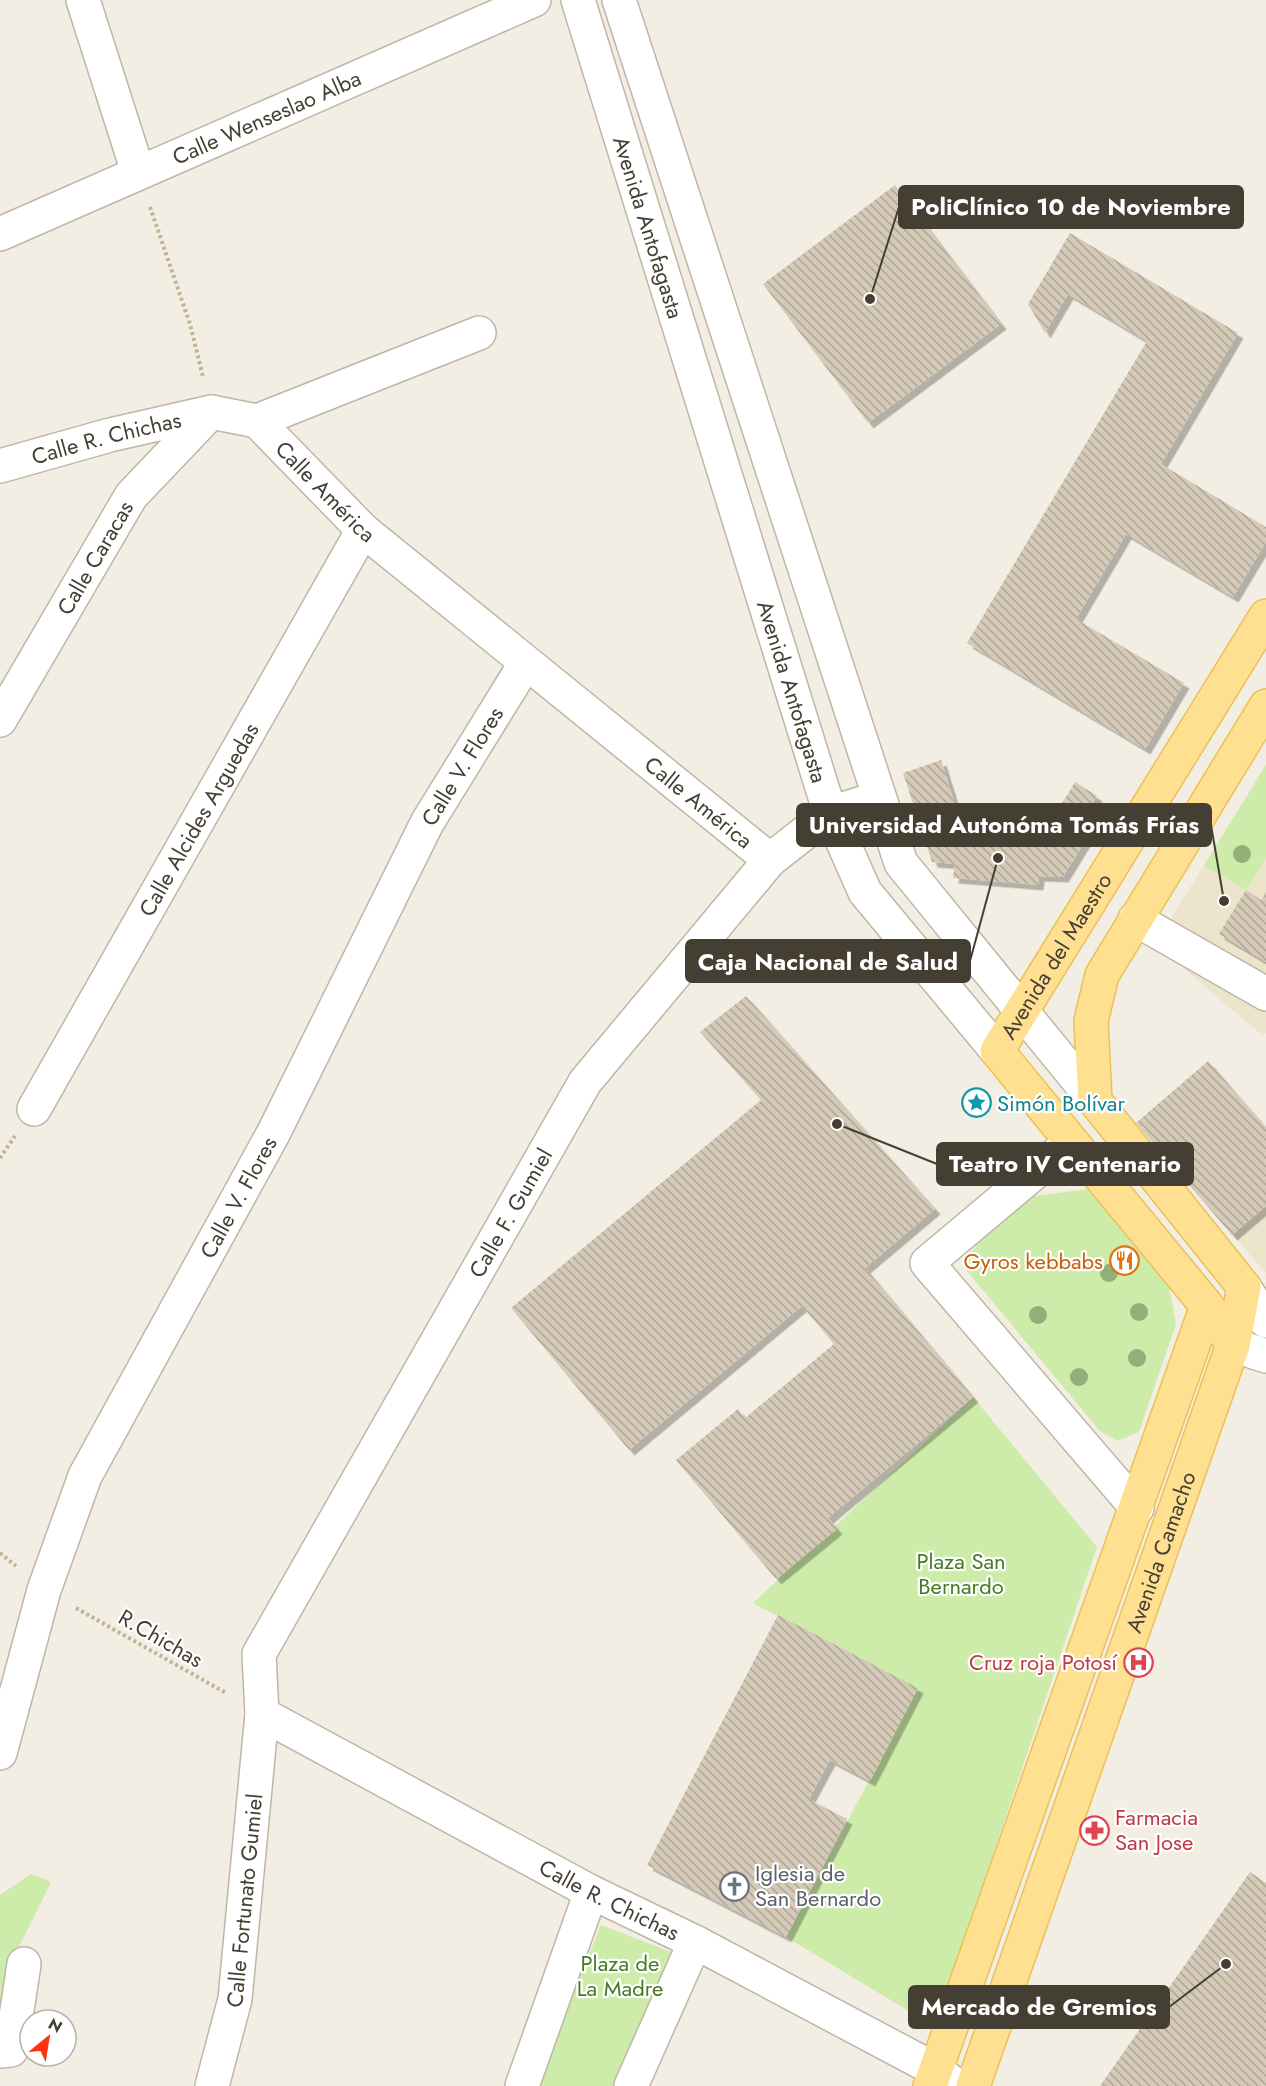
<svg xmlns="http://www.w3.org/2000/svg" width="1266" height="2086" font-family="Jost,sans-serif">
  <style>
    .education { fill: #ede4cc }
    .green { fill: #cdeba9 }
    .building { fill: url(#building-back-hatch); filter: url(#shadow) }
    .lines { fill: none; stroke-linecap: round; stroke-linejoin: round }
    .minor-casing { stroke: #bfb6a5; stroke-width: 36 }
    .major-casing { stroke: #ecc059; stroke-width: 36 }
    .path { stroke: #c2b296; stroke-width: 4; stroke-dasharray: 3 3; stroke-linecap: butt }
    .minor { stroke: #fff; stroke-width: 33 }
    .major { stroke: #ffe091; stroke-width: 33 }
    .tree { fill: #93af79 }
    .labels { text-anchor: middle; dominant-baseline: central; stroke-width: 4.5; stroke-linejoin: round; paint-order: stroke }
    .street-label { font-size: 22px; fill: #453e33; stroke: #fff }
    .culture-label { font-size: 22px; fill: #0d838f; stroke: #fff; text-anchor: start }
    .food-label { font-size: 22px; fill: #c56008; stroke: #fff; text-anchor: end }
    .park-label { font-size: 22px; fill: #447b23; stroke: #fff }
    .health-label { font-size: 22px; fill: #be3a42; stroke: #fff; text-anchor: end }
    .worship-label { font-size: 22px; fill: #5b616d; stroke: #fff; text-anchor: start }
    .leader { fill: none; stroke: #453e33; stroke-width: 2 }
    .callout-dot { fill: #453e33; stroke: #fff; stroke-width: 2 }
    .callout { fill: #453e33; stroke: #453e33; stroke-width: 2 }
    .callout-label { font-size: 24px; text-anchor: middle; font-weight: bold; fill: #fff }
  </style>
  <defs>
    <pattern id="building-back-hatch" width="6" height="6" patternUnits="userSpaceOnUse" patternTransform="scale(1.5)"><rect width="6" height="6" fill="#d5cab8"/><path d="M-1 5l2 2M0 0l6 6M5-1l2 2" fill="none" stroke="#afa596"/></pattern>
    <filter id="shadow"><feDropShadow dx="5.5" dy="5.5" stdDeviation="0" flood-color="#0004"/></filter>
  </defs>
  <rect width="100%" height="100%" fill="#f3eee3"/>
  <!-- education -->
  <g class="education">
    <path d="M1266 765V1033L1263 1036 1155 944Z"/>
    <path d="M1266 1206V1273L1232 1235Z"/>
  </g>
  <!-- green -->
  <g class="green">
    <path d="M1266 765V858L1246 890 1204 866Z"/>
    <path d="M1088 1189 1169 1288 1176 1324 1139 1432 1117 1441 1099 1430 963 1266 990 1224 1028 1197Z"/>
    <path d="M973 1397 1097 1547 941 2008 922 2019 786 1937 918 1688 753 1603Z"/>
    <path d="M31 1874 51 1882 11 1963 0 2009V1895Z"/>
    <path d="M601 1925 671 1952 613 2086H536Z"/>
  </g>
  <!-- building -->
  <g class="building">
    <path d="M895 185 1001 324 868 423 763 284Z"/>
    <path d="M1070 233 1238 333 1161 464 1266 527V542L1233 597 1126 534 1076 619 1184 683 1145 749 967 643 1147 341 1068 294 1045 333 1028 304Z"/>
    <path d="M941 760 961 824 1043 835 1075 782 1097 796 1083 818 1095 825 1063 877 1039 876 1038 885 953 878 955 864 932 862 903 773Z"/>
    <path d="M1246 890 1261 900 1266 892V962L1219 934Z"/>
    <path d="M746 996 935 1209 865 1268 973 1397 828 1518 837 1529 776 1579 676 1460 738 1409 745 1418 834 1344 802 1306 629 1450 511 1308 761 1100 700 1032Z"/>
    <path d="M1208 1061 1266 1128V1206L1232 1235 1136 1123Z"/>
    <path d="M778 1615 918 1688 870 1781 830 1760 809 1799 847 1819 786 1937 647 1865Z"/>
    <path d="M1250 1872 1266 1883V2086H1100Z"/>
  </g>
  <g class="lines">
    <defs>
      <g id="minor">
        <path d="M83 0 138 172"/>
        <path id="s1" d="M578 0 830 813 865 892 997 1051"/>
        <path d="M619 0 901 863 1095 1101"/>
        <path id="s2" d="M0 234 534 0"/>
        <path d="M257 421 479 333"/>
        <path id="s3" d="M0 466 110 435 211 412 257 421 363 530 770 860"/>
        <path id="s4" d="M0 720 131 496 211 412"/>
        <path d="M1135 919 1266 994"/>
        <path id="s5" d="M34 1109 363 530"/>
        <path d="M1071 1142 927 1263 1137 1508"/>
        <path d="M1244 1287 1266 1321"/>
        <path d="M1233 1345 1266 1356"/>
        <path id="s6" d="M262 1714 591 1892 695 1942 936 2070 957 2086"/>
        <path id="s7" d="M0 1753 44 1590 85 1476 274 1132 427 823 525 664"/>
        <path d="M0 2051 11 2050 24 1964"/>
        <path id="s8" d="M212 2086 235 1999 262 1714 259 1654 585 1082 770 860 830 813 879 798"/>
        <path d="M522 2086 591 1892"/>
        <path d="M631 2086 695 1942"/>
      </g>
      <g id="major">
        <path id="s9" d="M1233 1345 1207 1306 997 1051 1266 616"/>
        <path d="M930 2086 1207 1306"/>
        <path id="s10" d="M973 2086 1233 1345 1244 1287 1095 1101 1091 1021 1102 975 1266 706"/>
      </g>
    </defs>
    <!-- minor casing -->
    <use href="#minor" class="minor-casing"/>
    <!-- major casing -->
    <use href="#major" class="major-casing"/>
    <!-- path -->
    <g class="path">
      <path d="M150 207 190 324 203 377"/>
      <path d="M0 1158 15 1136"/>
      <path d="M0 1553 16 1566"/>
      <path d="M76 1608 226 1693"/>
    </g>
    <!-- minor -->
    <use href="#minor" class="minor"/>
    <!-- major -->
    <use href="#major" class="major"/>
  </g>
  <!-- trees -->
  <g class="tree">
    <circle cx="1242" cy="854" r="9"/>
    <circle cx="1109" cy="1273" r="9"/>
    <circle cx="1139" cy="1312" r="9"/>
    <circle cx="1038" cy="1315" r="9"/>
    <circle cx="1137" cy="1358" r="9"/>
    <circle cx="1079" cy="1377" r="9"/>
  </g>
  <!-- icons -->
  <defs>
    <symbol id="sight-ring" viewBox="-11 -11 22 22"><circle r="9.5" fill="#fff" stroke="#0f9aa8" stroke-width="1.5"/><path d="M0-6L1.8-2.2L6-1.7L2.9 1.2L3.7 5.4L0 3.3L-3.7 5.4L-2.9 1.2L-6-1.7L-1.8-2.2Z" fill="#0f9aa8"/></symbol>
    <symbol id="restaurant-ring" viewBox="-11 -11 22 22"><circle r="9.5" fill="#fff" stroke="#e8710a" stroke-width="1.5"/><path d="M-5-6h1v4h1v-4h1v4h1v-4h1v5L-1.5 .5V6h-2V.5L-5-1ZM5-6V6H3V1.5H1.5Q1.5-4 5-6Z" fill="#e8710a"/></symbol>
    <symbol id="hospital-ring" viewBox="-11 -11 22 22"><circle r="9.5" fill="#fff" stroke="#e0444e" stroke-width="1.5"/><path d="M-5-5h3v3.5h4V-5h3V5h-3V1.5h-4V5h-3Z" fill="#e0444e"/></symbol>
    <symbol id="pharmacy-ring" viewBox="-11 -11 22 22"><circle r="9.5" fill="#fff" stroke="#e0444e" stroke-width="1.5"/><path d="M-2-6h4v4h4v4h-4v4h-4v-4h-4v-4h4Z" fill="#e0444e"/></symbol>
    <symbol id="church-ring" viewBox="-11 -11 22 22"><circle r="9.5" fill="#fff" stroke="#6b7280" stroke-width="1.5"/><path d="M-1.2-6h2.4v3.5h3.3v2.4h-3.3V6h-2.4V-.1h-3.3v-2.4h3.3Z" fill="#6b7280"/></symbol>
  </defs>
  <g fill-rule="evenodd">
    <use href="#sight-ring" x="960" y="1086" width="33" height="33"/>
    <use href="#restaurant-ring" x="1108" y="1244" width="33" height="33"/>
    <use href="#hospital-ring" x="1122" y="1646" width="33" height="33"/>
    <use href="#pharmacy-ring" x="1078" y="1814" width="33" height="33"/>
    <use href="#church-ring" x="718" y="1870" width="33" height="33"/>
  </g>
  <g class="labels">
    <!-- street labels -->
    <g class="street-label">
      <text stroke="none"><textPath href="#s2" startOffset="291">Calle Wenseslao Alba</textPath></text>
      <text stroke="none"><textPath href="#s1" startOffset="238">Avenida Antofagasta</textPath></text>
      <text stroke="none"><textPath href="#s3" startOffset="110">Calle R. Chichas</textPath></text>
      <text stroke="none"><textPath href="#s3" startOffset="363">Calle América</textPath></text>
      <text stroke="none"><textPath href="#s4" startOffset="188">Calle Caracas</textPath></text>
      <text stroke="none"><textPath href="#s1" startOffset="724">Avenida Antofagasta</textPath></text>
      <text stroke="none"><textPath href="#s7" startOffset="1094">Calle V. Flores</textPath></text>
      <text stroke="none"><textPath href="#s3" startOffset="849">Calle América</textPath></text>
      <text stroke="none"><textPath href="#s5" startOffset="333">Calle Alcides Arguedas</textPath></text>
      <text stroke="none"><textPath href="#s9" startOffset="489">Avenida del Maestro</textPath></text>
      <text stroke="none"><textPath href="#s7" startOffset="608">Calle V. Flores</textPath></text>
      <text stroke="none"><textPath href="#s8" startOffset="944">Calle F. Gumiel</textPath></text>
      <text stroke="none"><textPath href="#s10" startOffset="566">Avenida Camacho</textPath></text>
      <text transform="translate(161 1638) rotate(30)">R.Chichas</text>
      <text stroke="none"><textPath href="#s6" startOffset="394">Calle R. Chichas</textPath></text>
      <text stroke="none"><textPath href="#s8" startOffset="189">Calle Fortunato Gumiel</textPath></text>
    </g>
    <!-- culture labels -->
    <g class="culture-label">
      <text x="997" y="1103">Simón Bolívar</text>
    </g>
    <!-- food labels -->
    <g class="food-label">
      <text x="1103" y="1261">Gyros kebbabs</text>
    </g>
    <!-- park labels -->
    <g class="park-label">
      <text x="961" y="1561">Plaza San<tspan x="961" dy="25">Bernardo</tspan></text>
      <text x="620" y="1963">Plaza de<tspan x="620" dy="25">La Madre</tspan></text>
    </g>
    <!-- health labels -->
    <g class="health-label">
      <text x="1117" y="1662">Cruz roja Potosí</text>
      <text x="1115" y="1817" text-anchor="start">Farmacia<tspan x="1115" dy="25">San Jose</tspan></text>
    </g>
    <!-- worship labels -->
    <g class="worship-label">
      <text x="755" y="1873">Iglesia de<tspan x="755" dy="25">San Bernardo</tspan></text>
    </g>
  </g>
  <!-- callouts -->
  <path class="leader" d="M870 299L899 207M1224 901L1211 825M998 858L970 961M837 1124L937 1164M1226 1964L1169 2007"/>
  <g class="callout-dot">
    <circle cx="870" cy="299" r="6"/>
    <circle cx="1224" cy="901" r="6"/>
    <circle cx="998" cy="858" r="6"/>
    <circle cx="837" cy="1124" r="6"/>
    <circle cx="1226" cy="1964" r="6"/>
  </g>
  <g class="callout">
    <rect x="899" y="186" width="344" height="42" rx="6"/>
    <rect x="797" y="804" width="414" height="42" rx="6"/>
    <rect x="686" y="940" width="284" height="42" rx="6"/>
    <rect x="937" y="1143" width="256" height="42" rx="6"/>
    <rect x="909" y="1986" width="260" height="42" rx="6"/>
  </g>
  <g class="callout-label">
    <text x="1071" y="215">PoliClínico 10 de Noviembre</text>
    <text x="1004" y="833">Universidad Autonóma Tomás Frías</text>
    <text x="828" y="970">Caja Nacional de Salud</text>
    <text x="1065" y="1172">Teatro IV Centenario</text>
    <text x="1039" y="2015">Mercado de Gremios</text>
  </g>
  <!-- north arrow -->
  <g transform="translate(48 2038) rotate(30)"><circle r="28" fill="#ffffff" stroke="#b5b2ad" stroke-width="1.5"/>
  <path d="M0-4.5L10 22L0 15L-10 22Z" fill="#ff330f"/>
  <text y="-9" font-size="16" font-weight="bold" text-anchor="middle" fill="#453e33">N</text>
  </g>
</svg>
